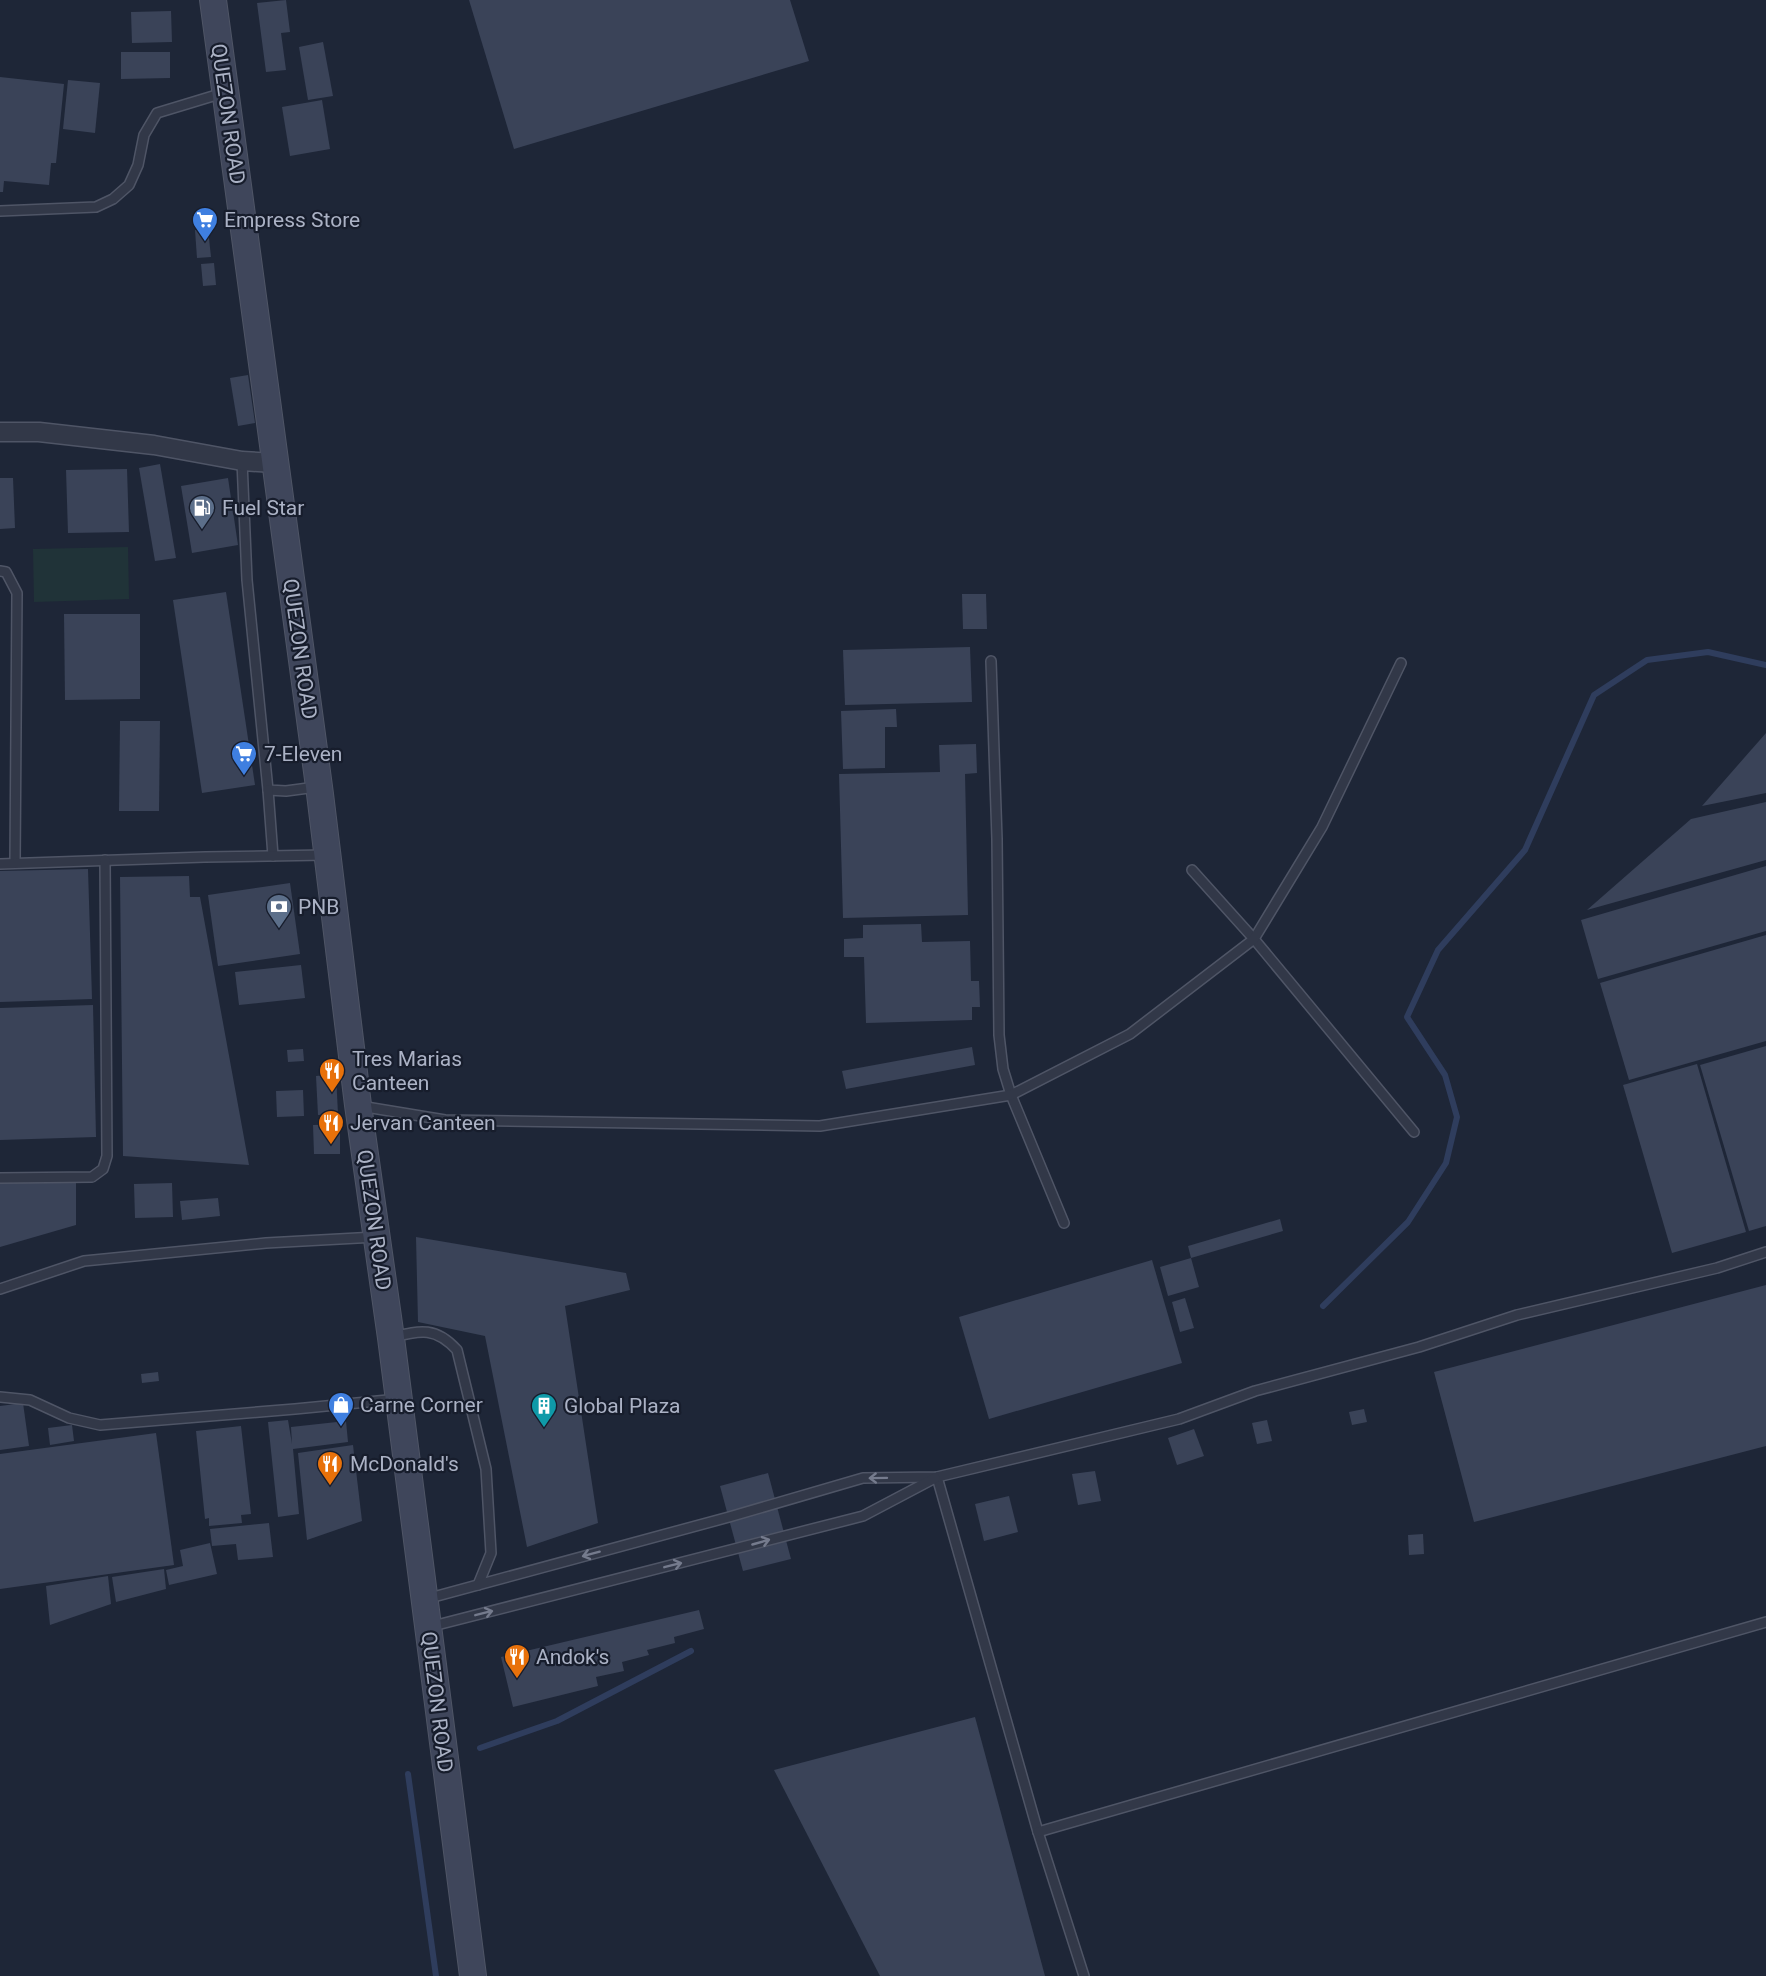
<svg xmlns="http://www.w3.org/2000/svg" width="1766" height="1976" font-family="Roboto,sans-serif">
  <style>
    .pitch { fill: #203338 }
    .lines { fill: none; stroke-linecap: round; stroke-linejoin: round }
    .stream { stroke: #2f3d5d; stroke-width: 6 }
    .building { fill: #3a4358 }
    .service-casing { stroke: #4f5566; stroke-width: 12 }
    .minor-casing { stroke: #4f5566; stroke-width: 21 }
    .secondary-casing { stroke: #4f5566; stroke-width: 28 }
    .service { stroke: #323848; stroke-width: 9 }
    .minor { stroke: #323848; stroke-width: 18 }
    .secondary { stroke: #3f465b; stroke-width: 26 }
    .oneway { stroke: #757b8d }
    .labels { text-anchor: middle; dominant-baseline: central; stroke-width: 4.5; stroke-linejoin: round; paint-order: stroke }
    .street-label { font-size: 21px; fill: #abb2c5; stroke: #171d2c }
    .poi-label { font-size: 21px; fill: #abb2c5; stroke: #171d2c; text-anchor: start }
  </style>
  <rect width="100%" height="100%" fill="#1e2637"/>
  <!-- pitch -->
  <path class="pitch" d="M128 547 129 599 34 602 33 549Z"/>
  <g class="lines">
    <!-- stream -->
    <g class="stream">
      <path d="M1323 1306 1408 1222 1446 1163 1457 1117 1445 1075 1407 1017 1438 950 1525 850 1594 695 1647 660 1708 652 1766 665"/>
      <path d="M480 1748 557 1721 691 1651"/>
      <path d="M408 1774 436 1976"/>
    </g>
  </g>
  <!-- building -->
  <g class="building">
    <path d="M286 0 290 32 281 33 286 70 266 72 257 3Z"/>
    <path d="M469 0H790L809 61 514 149Z"/>
    <path d="M171 11 172 42 132 43 131 12Z"/>
    <path d="M323 42 333 96 308 100 299 47Z"/>
    <path d="M121 52H170V78L121 79Z"/>
    <path d="M0 77 64 84 56 163H51L49 185 4 181 3 192H0Z"/>
    <path d="M68 80 100 83 95 133 63 129Z"/>
    <path d="M322 100 330 149 290 156 282 107Z"/>
    <path d="M208 229 211 257 197 258 195 230Z"/>
    <path d="M214 263 216 285 203 286 201 264Z"/>
    <path d="M248 375 255 423 238 426 230 378Z"/>
    <path d="M160 464 176 558 155 561 139 468Z"/>
    <path d="M127 469 129 532 68 533 66 470Z"/>
    <path d="M0 478H13L15 528 0 529Z"/>
    <path d="M228 478 238 545 192 553 181 486Z"/>
    <path d="M226 592 255 785 202 793 173 600Z"/>
    <path d="M962 594H986L987 629H963Z"/>
    <path d="M64 614H140V699L65 700Z"/>
    <path d="M970 647 972 702 845 705 843 650Z"/>
    <path d="M896 709 897 727H885V768L843 769 841 711Z"/>
    <path d="M120 721H160L159 811H119Z"/>
    <path d="M1766 733V793L1702 806Z"/>
    <path d="M976 744 977 773 965 774 968 915 843 918 839 774 940 772 939 745Z"/>
    <path d="M1766 802V860L1587 910 1691 819Z"/>
    <path d="M1766 866V931L1598 979 1581 920Z"/>
    <path d="M88 869 92 999 0 1002V871Z"/>
    <path d="M189 876 190 897H200L249 1165 123 1156 120 877Z"/>
    <path d="M290 883 300 954 218 966 208 895Z"/>
    <path d="M921 924 922 942 970 941 971 981H979L980 1007H972V1020L866 1023 864 957H844V939L863 938V925Z"/>
    <path d="M1766 935V1041L1629 1080 1600 983Z"/>
    <path d="M301 965 305 998 239 1005 235 972Z"/>
    <path d="M93 1005 96 1137 0 1140V1008Z"/>
    <path d="M1766 1046V1226L1749 1231 1700 1065Z"/>
    <path d="M972 1047 975 1065 846 1089 842 1071Z"/>
    <path d="M303 1049 304 1061 288 1062 287 1050Z"/>
    <path d="M1697 1064 1746 1232 1672 1253 1623 1085Z"/>
    <path d="M336 1074 338 1114 318 1115 316 1076Z"/>
    <path d="M303 1090 304 1116 277 1117 276 1091Z"/>
    <path d="M340 1124V1154H314L313 1125Z"/>
    <path d="M76 1178V1225L0 1247V1181Z"/>
    <path d="M172 1183 173 1217 135 1218 134 1184Z"/>
    <path d="M218 1198 220 1216 182 1220 180 1201Z"/>
    <path d="M1280 1219 1283 1231 1191 1258 1188 1246Z"/>
    <path d="M416 1237 626 1273 630 1290 565 1306 598 1523 527 1547 485 1336 418 1322Z"/>
    <path d="M1191 1258 1199 1287 1168 1296 1160 1267Z"/>
    <path d="M1152 1260 1182 1363 989 1419 959 1317Z"/>
    <path d="M1766 1285V1446L1474 1522 1434 1372Z"/>
    <path d="M1185 1298 1194 1328 1180 1332 1172 1302Z"/>
    <path d="M158 1372 159 1381 142 1383 141 1374Z"/>
    <path d="M23 1403 29 1446 0 1450V1406Z"/>
    <path d="M1364 1409 1367 1422 1352 1425 1349 1412Z"/>
    <path d="M288 1420 292 1444 291 1427 346 1421 348 1442 293 1449 299 1514 278 1517 268 1422Z"/>
    <path d="M1267 1420 1272 1441 1257 1444 1252 1423Z"/>
    <path d="M72 1425 74 1441 50 1445 48 1428Z"/>
    <path d="M241 1426 251 1514 241 1515 242 1523 209 1526V1518L205 1519 196 1431Z"/>
    <path d="M1194 1429 1204 1456 1177 1465 1168 1438Z"/>
    <path d="M156 1433 174 1565 0 1589V1454Z"/>
    <path d="M353 1445 362 1521 307 1540 298 1453Z"/>
    <path d="M1095 1471 1101 1501 1078 1505 1072 1474Z"/>
    <path d="M768 1473 791 1559 743 1571 720 1486Z"/>
    <path d="M1009 1496 1018 1532 984 1541 975 1504Z"/>
    <path d="M269 1523 273 1557 238 1560 236 1544 212 1546 210 1529Z"/>
    <path d="M1423 1534 1424 1554 1409 1555 1408 1535Z"/>
    <path d="M210 1543 217 1574 169 1585 166 1570 183 1566 180 1550Z"/>
    <path d="M164 1569 166 1589 116 1602 112 1577Z"/>
    <path d="M108 1576 111 1604 50 1625 46 1586Z"/>
    <path d="M699 1610 704 1629 674 1637 675 1643 647 1650 649 1655 622 1662 624 1671 596 1677 598 1686 513 1707 501 1657Z"/>
    <path d="M975 1717 1045 1976H880L774 1770Z"/>
  </g>
  <g class="lines">
    <defs>
      <g id="service">
        <path d="M0 211 96 207 113 199 129 185 138 165 144 135 157 113 223 93"/>
        <path d="M242 461 247 580 268 790 286 791 316 787"/>
        <path d="M0 571 6 572 17 593 15 863"/>
        <path d="M991 661 997 839 999 1035 1003 1069 1011 1095 1064 1223"/>
        <path d="M268 790 273 856"/>
        <path d="M0 864 205 857 325 855"/>
        <path d="M1192 870 1254 939 1414 1132"/>
        <path d="M360 1106 445 1120 820 1126 1011 1095 1130 1034 1254 939 1322 827 1401 663"/>
        <path d="M0 1178 92 1177 103 1169 107 1156 105 860"/>
        <path d="M0 1289 84 1261 266 1243 376 1237"/>
        <path d="M393 1337C421 1330 436 1327 457 1350L486 1469 491 1553 478 1585"/>
        <path d="M0 1397 30 1400 69 1418 100 1425 295 1409 398 1399"/>
        <path d="M937 1477 1038 1832 1084 1976"/>
        <path d="M426 1599 729 1517 863 1478 937 1477 1179 1419 1255 1391 1419 1347 1517 1315 1717 1268 1766 1252"/>
        <path d="M429 1627 863 1516 935 1478"/>
        <path d="M1038 1832 1766 1622"/>
      </g>
      <path id="minor" d="M0 432H39L154 445 242 461 274 463"/>
      <path id="secondary" d="M213 0 320 794 358 1105 391 1338 473 1976"/>
    </defs>
    <!-- service casing -->
    <use href="#service" class="service-casing"/>
    <!-- minor casing -->
    <use href="#minor" class="minor-casing"/>
    <!-- secondary casing -->
    <use href="#secondary" class="secondary-casing"/>
    <!-- service -->
    <use href="#service" class="service"/>
    <!-- minor -->
    <use href="#minor" class="minor"/>
    <!-- secondary -->
    <use href="#secondary" class="secondary"/>
  </g>
  <!-- one-way arrows -->
  <defs><path id="oneway-shaft" d="M-6 0H5M1.5-3L5.5 0L1.5 3" fill="none" stroke-width="1.6" stroke-linecap="round" stroke-linejoin="round" transform="scale(1.5)"/></defs>
  <g class="oneway">
    <use href="#oneway-shaft" transform="translate(878 1478) rotate(179)"/>
    <use href="#oneway-shaft" transform="translate(761 1542) rotate(-16)"/>
    <use href="#oneway-shaft" transform="translate(591 1554) rotate(165)"/>
    <use href="#oneway-shaft" transform="translate(673 1565) rotate(-14)"/>
    <use href="#oneway-shaft" transform="translate(484 1613) rotate(-14)"/>
  </g>
  <!-- icons -->
  <defs>
    <symbol id="supermarket-pin" viewBox="-11 -11 22 30"><path d="M0 17L-7.5 6A9.5 9.5 0 1 1 7.5 6Z" fill="#3f7fe0" stroke="#171d2c"/><path d="M-6-5.5h2.5l.6 2H6L4.5 2H-2.5L-4.4-4H-6ZM-1.5 3.2a1.3 1.3 0 1 0 .1 0ZM3 3.2a1.3 1.3 0 1 0 .1 0Z" fill="#fff"/></symbol>
    <symbol id="fuel-pin" viewBox="-11 -11 22 30"><path d="M0 17L-7.5 6A9.5 9.5 0 1 1 7.5 6Z" fill="#5c6f8a" stroke="#171d2c"/><path d="M-5.5-6h7V0h2V4h1.3V-2.5L3-4.5l.8-.8L6-3V5H2.5V1h-1V6h-7ZM-4.2-4.7v3.2H.2V-4.7Z" fill="#fff"/></symbol>
    <symbol id="bank-pin" viewBox="-11 -11 22 30"><path d="M0 17L-7.5 6A9.5 9.5 0 1 1 7.5 6Z" fill="#5c6f8a" stroke="#171d2c"/><path d="M-6-4H6V4H-6ZM0-2.3a2.3 2.3 0 1 0 0 4.6a2.3 2.3 0 1 0 0-4.6Z" fill="#fff"/></symbol>
    <symbol id="restaurant-pin" viewBox="-11 -11 22 30"><path d="M0 17L-7.5 6A9.5 9.5 0 1 1 7.5 6Z" fill="#e8710a" stroke="#171d2c"/><path d="M-5-6h1v4h1v-4h1v4h1v-4h1v5L-1.5 .5V6h-2V.5L-5-1ZM5-6V6H3V1.5H1.5Q1.5-4 5-6Z" fill="#fff"/></symbol>
    <symbol id="shop-pin" viewBox="-11 -11 22 30"><path d="M0 17L-7.5 6A9.5 9.5 0 1 1 7.5 6Z" fill="#3f7fe0" stroke="#171d2c"/><path d="M-5-2.5h2.3a2.7 3.5 0 0 1 5.4 0H5L5.5 6h-11ZM-1.5-2.5h3a1.5 2.3 0 0 0-3 0Z" fill="#fff"/></symbol>
    <symbol id="building-pin" viewBox="-11 -11 22 30"><path d="M0 17L-7.5 6A9.5 9.5 0 1 1 7.5 6Z" fill="#0f9aa8" stroke="#171d2c"/><path d="M-4-6H4V6H1V3H-1V6H-4ZM-2.5-4.3h1.7v1.8h-1.7ZM.8-4.3h1.7v1.8H.8ZM-2.5-1h1.7V.8h-1.7ZM.8-1h1.7V.8H.8Z" fill="#fff"/></symbol>
  </defs>
  <g fill-rule="evenodd">
    <use href="#supermarket-pin" x="190" y="205" width="30" height="40"/>
    <use href="#fuel-pin" x="187" y="493" width="30" height="40"/>
    <use href="#supermarket-pin" x="229" y="739" width="30" height="40"/>
    <use href="#bank-pin" x="264" y="892" width="30" height="40"/>
    <use href="#restaurant-pin" x="317" y="1056" width="30" height="40"/>
    <use href="#restaurant-pin" x="316" y="1108" width="30" height="40"/>
    <use href="#shop-pin" x="326" y="1390" width="30" height="40"/>
    <use href="#building-pin" x="529" y="1391" width="30" height="40"/>
    <use href="#restaurant-pin" x="315" y="1449" width="30" height="40"/>
    <use href="#restaurant-pin" x="502" y="1642" width="30" height="40"/>
  </g>
  <g class="labels">
    <!-- street labels -->
    <g class="street-label">
      <text transform="translate(228 114) rotate(82)">QUEZON ROAD</text>
      <text transform="translate(300 649) rotate(82)">QUEZON ROAD</text>
      <text transform="translate(374 1220) rotate(82)">QUEZON ROAD</text>
      <text transform="translate(437 1702) rotate(83)">QUEZON ROAD</text>
    </g>
    <!-- poi labels -->
    <g class="poi-label">
      <text x="224" y="220">Empress Store</text>
      <text x="222" y="508">Fuel Star</text>
      <text x="264" y="754">7-Eleven</text>
      <text x="298" y="907">PNB</text>
      <text x="352" y="1059">Tres Marias<tspan x="352" dy="24">Canteen</tspan></text>
      <text x="350" y="1123">Jervan Canteen</text>
      <text x="360" y="1405">Carne Corner</text>
      <text x="564" y="1406">Global Plaza</text>
      <text x="350" y="1464">McDonald's</text>
      <text x="536" y="1657">Andok's</text>
    </g>
  </g>
</svg>
